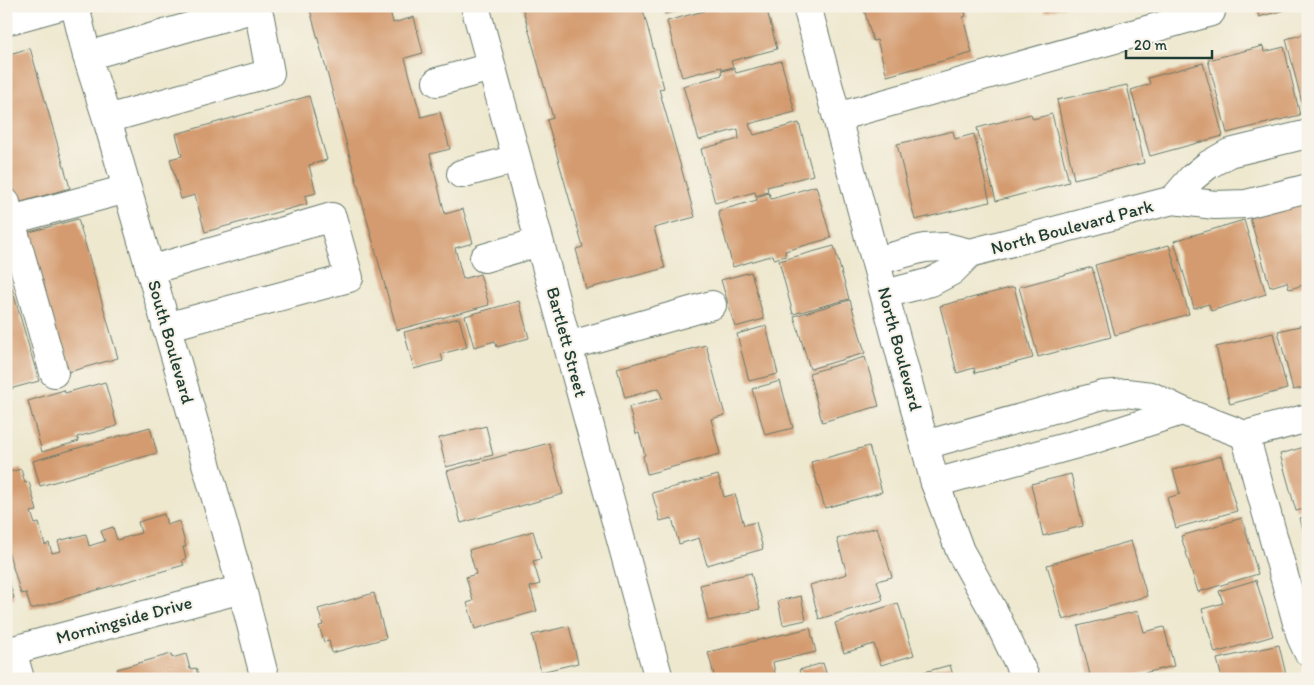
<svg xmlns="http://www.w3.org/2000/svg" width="1314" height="685" font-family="Itim,sans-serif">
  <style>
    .building { fill: #d49b70 }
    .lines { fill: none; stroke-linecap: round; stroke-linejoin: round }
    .minor-casing { stroke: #67796a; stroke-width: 30 }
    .minor { stroke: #fff; stroke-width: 28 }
    .labels { text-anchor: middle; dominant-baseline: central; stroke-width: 4; stroke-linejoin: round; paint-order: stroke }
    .street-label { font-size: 18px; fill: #1f3d34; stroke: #f7f3e8 }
  </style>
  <rect width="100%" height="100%" fill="#f7f3e8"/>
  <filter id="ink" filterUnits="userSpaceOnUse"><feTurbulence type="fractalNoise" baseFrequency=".02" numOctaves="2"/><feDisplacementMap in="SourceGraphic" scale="10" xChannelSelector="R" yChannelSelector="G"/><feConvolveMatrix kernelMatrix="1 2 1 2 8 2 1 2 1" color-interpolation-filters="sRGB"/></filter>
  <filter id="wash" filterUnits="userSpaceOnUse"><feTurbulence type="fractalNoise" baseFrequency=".0096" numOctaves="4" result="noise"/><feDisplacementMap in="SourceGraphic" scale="20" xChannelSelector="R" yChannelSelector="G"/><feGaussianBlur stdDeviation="1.12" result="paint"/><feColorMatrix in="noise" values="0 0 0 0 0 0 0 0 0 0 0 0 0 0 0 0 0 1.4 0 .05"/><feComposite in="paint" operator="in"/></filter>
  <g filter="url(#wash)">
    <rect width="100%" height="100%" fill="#eee8cf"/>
    <g id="blocks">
      <!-- building -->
      <g class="building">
        <path d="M309 6H389L393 23 414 17 423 53 405 58 421 117 440 112 450 149 430 154 445 214 463 209 473 243 455 248 463 279 480 274 489 305 397 330Z"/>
        <path d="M522 6H642L664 88 659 89 695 217 654 228 665 268 586 289 576 249 583 247 547 120 553 118Z"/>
        <path d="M663 6H691V7L665 14Z"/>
        <path d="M712 6H718L719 10 733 6H766L777 49 731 61 733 67 722 70 721 67 682 77 667 21 704 11V8Z"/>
        <path d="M863 6H963L966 16 963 17 972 53 887 76 877 40 873 41Z"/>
        <path d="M1043 6H1065V7L1044 12Z"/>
        <path d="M1256 6H1295V7L1259 17Z"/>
        <path d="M1308 33V115H1305L1286 39Z"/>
        <path d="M1263 46 1264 52 1284 47 1300 115 1227 133 1208 60Z"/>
        <path d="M30 48 70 188 18 203 6 162V55Z"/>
        <path d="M781 61 795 112 749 124 751 130H752L754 135 799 123 813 175 767 187 768 192 756 196 755 192 715 203 701 149 739 139 738 129 699 140 683 86 722 75 721 71 734 68 736 73Z"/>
        <path d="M1203 63 1223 136 1150 156 1131 90 1150 84 1148 78Z"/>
        <path d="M1127 85 1144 163 1074 179 1057 100Z"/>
        <path d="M309 96 327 160 309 165 316 193 305 196 307 204 205 232 195 195 181 199 170 159 182 156 176 134Z"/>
        <path d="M1031 114 1033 119 1052 114 1069 182 996 201 977 128Z"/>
        <path d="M953 131 955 139 974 134 990 202 915 220 897 144Z"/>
        <path d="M816 186 831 238 785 251 786 256 774 259 773 255 733 267 718 211 757 200V197L769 193 771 199Z"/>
        <path d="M1308 202V284L1289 289 1287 282 1270 287 1250 218Z"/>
        <path d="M78 219 118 358 65 373 26 233Z"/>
        <path d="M1244 220 1266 294 1211 311 1209 304 1194 308 1174 241Z"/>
        <path d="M1169 245 1189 314 1115 335 1095 265Z"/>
        <path d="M834 246 849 299 793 314 779 261Z"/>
        <path d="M1092 267 1111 337 1038 357 1019 287Z"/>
        <path d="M6 268 39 381 6 390Z"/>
        <path d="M751 272 764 319 735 327 721 280Z"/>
        <path d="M1014 287 1033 358 975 373 974 368 957 373 940 306Z"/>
        <path d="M850 300 865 353 810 369 794 316Z"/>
        <path d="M519 301 529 338 497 347 495 341 474 347 465 316Z"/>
        <path d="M459 318 467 347 441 354 443 361 414 369 404 332Z"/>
        <path d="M1308 324V387L1293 390 1278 331Z"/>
        <path d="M766 326 778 374 749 381 737 334Z"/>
        <path d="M1273 333 1287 389 1230 404 1216 347Z"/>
        <path d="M706 345 725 415 711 419 720 454 647 474 643 456 645 455 639 433 636 434 629 407 662 398 659 388 625 398 617 368Z"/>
        <path d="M865 357 879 406 822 422 809 373Z"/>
        <path d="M780 381 793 428 765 435 752 389Z"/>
        <path d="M105 382 117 426 77 437 79 441 42 452 28 401 64 390 65 393Z"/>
        <path d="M486 426 493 455 446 467 439 438Z"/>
        <path d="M150 427 157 453 40 486 33 461Z"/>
        <path d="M549 443 563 494 461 523 447 471Z"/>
        <path d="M869 446 882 492 825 508 811 462Z"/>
        <path d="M1308 446V508L1296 511 1280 454Z"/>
        <path d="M1221 456 1237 511 1176 528 1167 498 1180 494 1173 470Z"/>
        <path d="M21 469 25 483 29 482 37 511 31 512 35 524 39 523 45 545 49 543 52 553 61 551 58 541 86 534 89 546 105 541 101 531 113 527 117 540 141 533 138 522 164 514 167 525 179 521 186 547H183L186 559 182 560 184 565 31 609 26 593 21 594 6 544V473Z"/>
        <path d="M1071 474 1083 526 1043 536 1031 484Z"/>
        <path d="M718 475 724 497 735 494 744 525 756 522 763 549 707 565 699 538 679 544 672 518 660 521 652 493Z"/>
        <path d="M1308 516V545H1307L1300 518Z"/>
        <path d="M1242 518 1258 574 1198 592 1181 536Z"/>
        <path d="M877 527 892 577 877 581 883 600 819 619 810 585 847 574 837 539Z"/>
        <path d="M533 531 541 559 533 561 540 584 530 587 537 611 475 629 467 603 473 601 466 577 476 574 469 550Z"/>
        <path d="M1131 541 1147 596 1063 620 1047 565Z"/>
        <path d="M6 571 14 598 6 600Z"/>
        <path d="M751 573 760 609 708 621 700 585Z"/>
        <path d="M1256 580 1273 636 1215 653 1202 609 1223 603 1219 591Z"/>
        <path d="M374 593 386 638 332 653 329 641 324 642 319 626 323 625 318 609Z"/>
        <path d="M801 596 806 620 783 625 778 601Z"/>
        <path d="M898 603 914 655 881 665 874 644 844 653 835 623Z"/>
        <path d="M1138 611 1144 632 1164 627 1174 666 1119 679H1091L1078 626Z"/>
        <path d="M569 626 578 663 541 672 532 635Z"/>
        <path d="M810 628 816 652 773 662 776 679H715L708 652Z"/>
        <path d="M1279 645 1287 679H1222L1217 659Z"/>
        <path d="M171 654 172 658 186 654 190 669 196 668 198 675 192 677V679H120L117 669Z"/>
        <path d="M823 663 828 679H802L799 670Z"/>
        <path d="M950 665 954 679H902V678Z"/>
      </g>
    </g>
  </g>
  <g filter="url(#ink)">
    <use href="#blocks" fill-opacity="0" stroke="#67796a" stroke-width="1"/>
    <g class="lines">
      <defs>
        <g id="minor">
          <path d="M75 6 87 56 107 119 242 589 265 679"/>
          <path d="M475 6 659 679"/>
          <path d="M807 6 935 483 960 551 994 612 1026 679"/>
          <path d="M6 21 60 6"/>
          <path d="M87 56 252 9 260 18 270 73 107 119"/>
          <path d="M437 82 491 67"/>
          <path d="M837 117 1211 12 1209 6"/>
          <path d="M461 174 516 159"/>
          <path d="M1173 200 1192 178 1208 165 1229 153 1308 134"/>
          <path d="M6 203 54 373"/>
          <path d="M11 220 127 189"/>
          <path d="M484 258 539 242"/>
          <path d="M876 261 924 248 946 247 970 253 1173 200 1215 205 1246 204 1308 188"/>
          <path d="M150 270 332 217 349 278 166 327"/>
          <path d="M885 294 931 282 952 271 970 253"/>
          <path d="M568 346 712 305"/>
          <path d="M1245 435 1301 637 1308 652"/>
          <path d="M925 445 1103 395 1126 393 1151 396 1182 411 1245 435 1308 418"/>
          <path d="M935 483 1095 439 1182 411"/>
          <path d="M12 650 20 679"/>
          <path d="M6 652 242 589"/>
        </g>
      </defs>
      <!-- minor casing -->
      <use href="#minor" class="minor-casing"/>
      <!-- minor -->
      <use href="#minor" class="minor"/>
    </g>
  </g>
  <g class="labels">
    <!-- street labels -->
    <g class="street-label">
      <text transform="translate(1072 227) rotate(-15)">North Boulevard Park</text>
      <text transform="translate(171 342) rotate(74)">South Boulevard</text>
      <text transform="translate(567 342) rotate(75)">Bartlett Street</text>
      <text transform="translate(900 349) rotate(75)">North Boulevard</text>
      <text transform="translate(124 620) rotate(-15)">Morningside Drive</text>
    </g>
  </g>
  <!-- margin -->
  <rect width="1314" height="685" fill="none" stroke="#f7f3e8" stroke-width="25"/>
  <!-- scale -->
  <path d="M1126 50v8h86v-8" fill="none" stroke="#1f3d34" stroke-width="2.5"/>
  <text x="1134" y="50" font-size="15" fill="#1f3d34" stroke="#f7f3e8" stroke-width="4" paint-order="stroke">20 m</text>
</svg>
